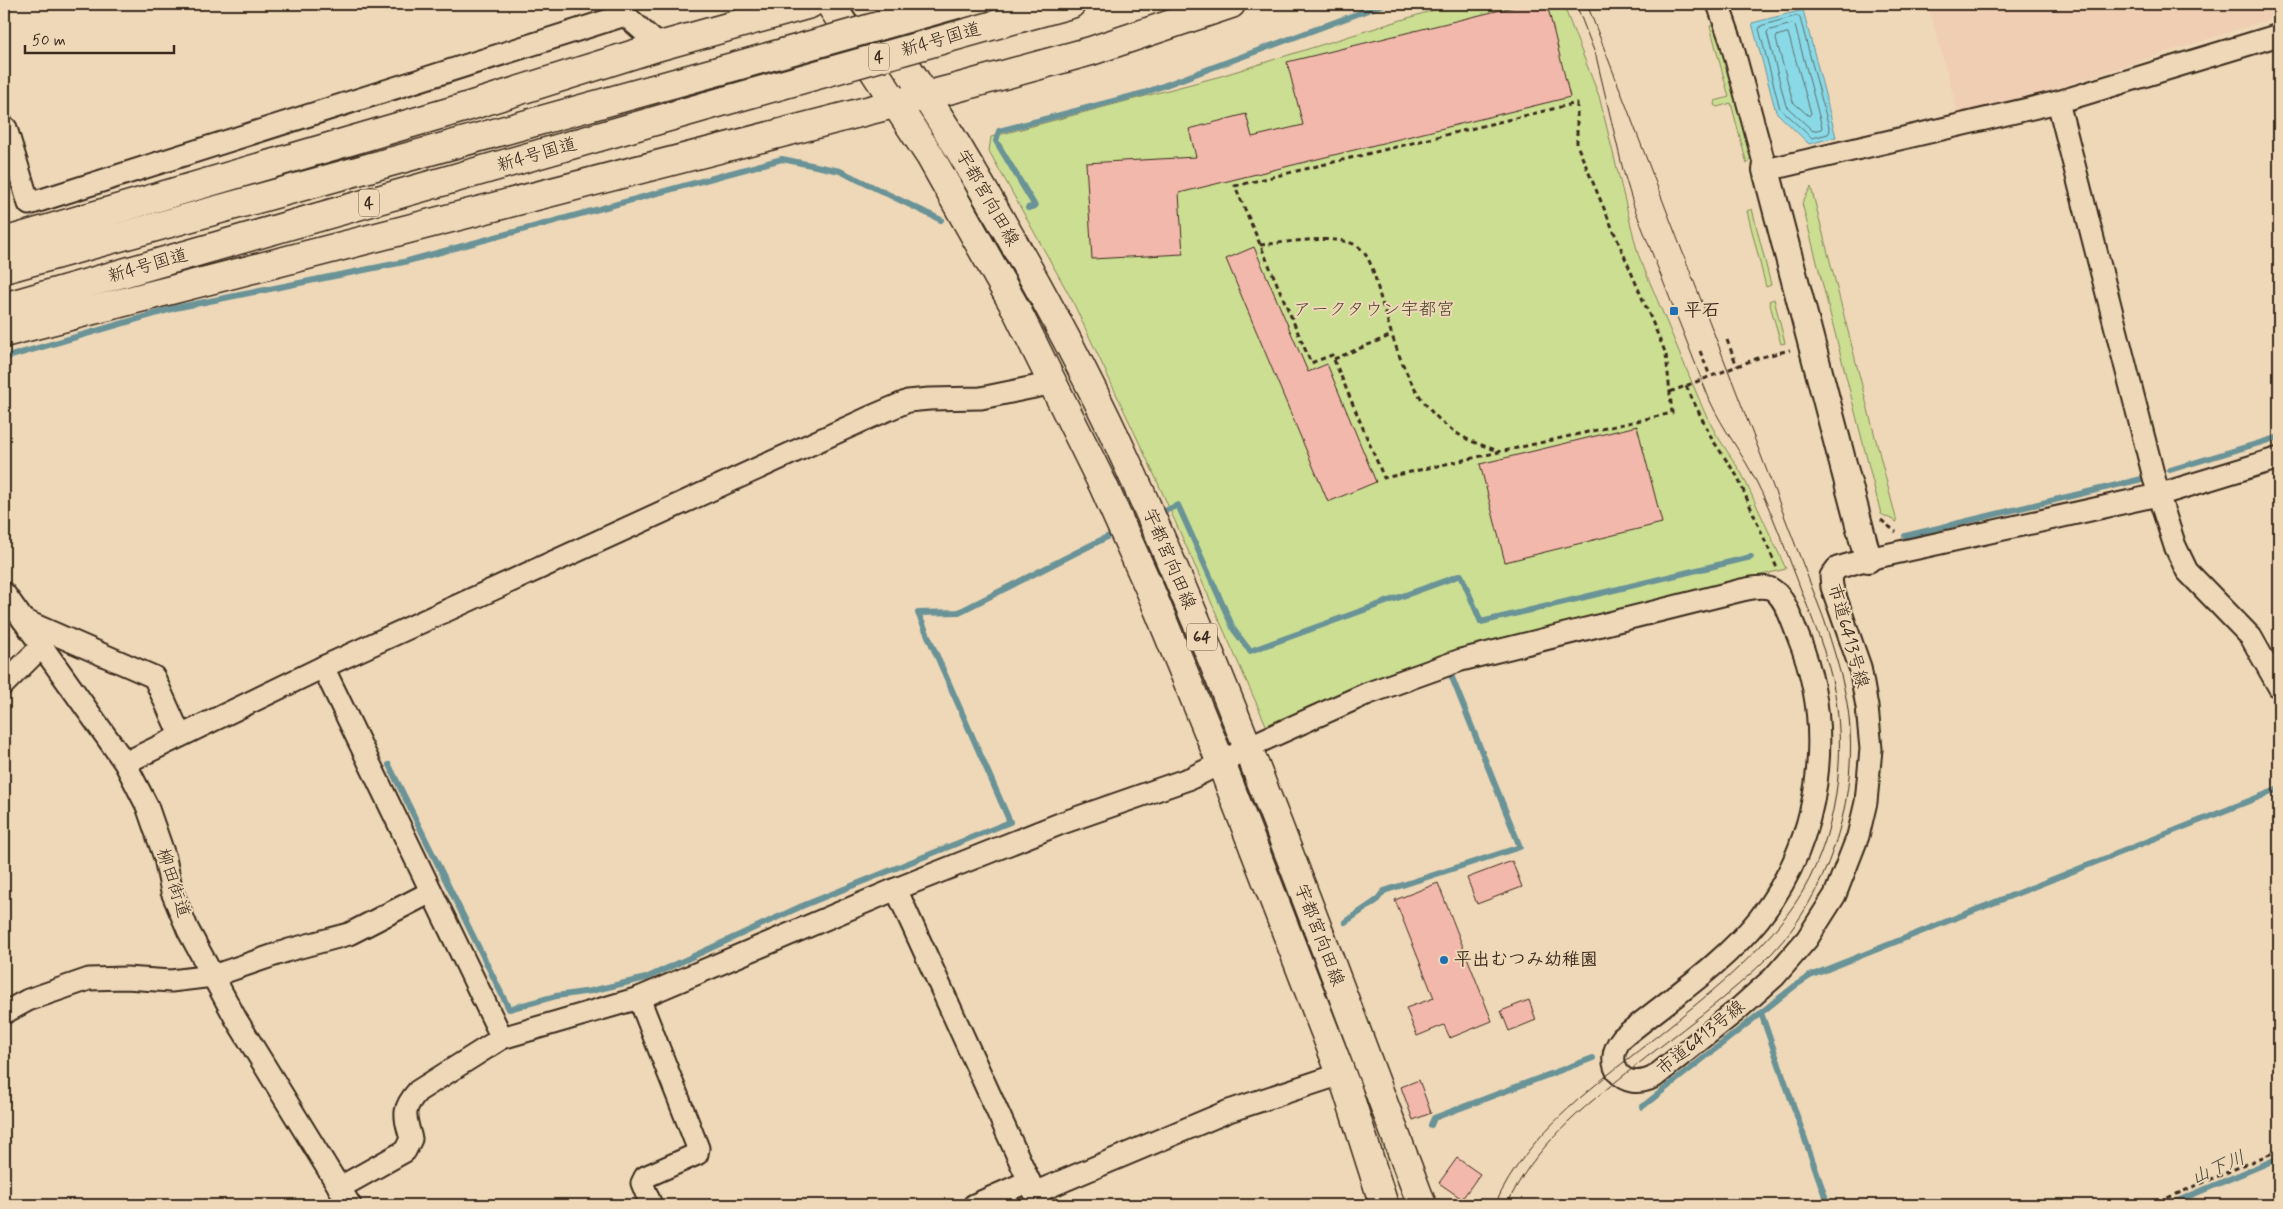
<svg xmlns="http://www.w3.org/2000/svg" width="2283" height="1209" font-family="Mynerve,'Klee One',sans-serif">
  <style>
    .built { fill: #efceb3 }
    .green { fill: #cbde92; stroke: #838458 }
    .water { fill: #8ad9e7; stroke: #6a9397 }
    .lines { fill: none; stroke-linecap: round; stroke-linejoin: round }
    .shore { stroke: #5b706e; stroke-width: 1 }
    .stream { stroke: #6a9397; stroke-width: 6 }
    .building { fill: #f2b8ab; stroke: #3b2a1e }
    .minor-casing { stroke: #3b2a1e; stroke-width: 25 }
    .tertiary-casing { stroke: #3b2a1e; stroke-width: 30 }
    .primary-casing { stroke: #3b2a1e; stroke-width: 31 }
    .trunk-casing { stroke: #3b2a1e; stroke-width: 31 }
    .path { stroke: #3b2a1e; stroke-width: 3; stroke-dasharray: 5 4; stroke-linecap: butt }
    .minor { stroke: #eed8b7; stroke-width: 21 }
    .tertiary { stroke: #eed8b7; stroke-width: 26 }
    .primary { stroke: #eed8b7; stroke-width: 28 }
    .trunk { stroke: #eed8b7; stroke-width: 28 }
    .tram { stroke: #3b2a1e; stroke-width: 1 }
    .trunk-bridge-casing { stroke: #3b2a1e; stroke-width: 31; stroke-linecap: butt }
    .trunk-bridge { stroke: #eed8b7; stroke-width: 28 }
    .poi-dot { fill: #1f6fb2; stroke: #eed8b7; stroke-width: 2 }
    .labels { text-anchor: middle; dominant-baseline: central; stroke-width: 4; stroke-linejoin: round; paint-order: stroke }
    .shield { fill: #eed8b7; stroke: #715e4c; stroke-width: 1 }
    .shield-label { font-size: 16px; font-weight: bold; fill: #3b2a1e }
    .street-label { font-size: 18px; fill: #3b2a1e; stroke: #eed8b7 }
    .park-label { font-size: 18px; fill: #51452f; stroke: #eed8b7 }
    .poi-label { font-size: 18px; font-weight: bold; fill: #3b2a1e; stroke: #eed8b7; text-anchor: start }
    .water-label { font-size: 19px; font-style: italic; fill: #47443c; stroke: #eed8b7 }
  </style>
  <rect width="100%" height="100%" fill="#eed8b7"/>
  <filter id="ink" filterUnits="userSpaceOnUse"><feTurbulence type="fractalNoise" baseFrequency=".02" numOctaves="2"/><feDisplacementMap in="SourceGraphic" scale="10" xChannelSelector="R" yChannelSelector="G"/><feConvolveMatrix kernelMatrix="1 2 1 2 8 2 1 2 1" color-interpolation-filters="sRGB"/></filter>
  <g filter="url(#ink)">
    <!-- built -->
    <path class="built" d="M1928 4H2279V16L2035 95 1959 115Z"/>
    <!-- green -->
    <g class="green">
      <path d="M1453 4H1563L1599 96 1638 254 1704 411 1716 434 1742 474 1786 569 1474 646 1394 671 1310 706 1267 727 1153 472 1072 300 989 151 991 137 1221 76Z"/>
      <path d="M1719 23 1755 151 1747 164 1731 103 1717 107 1714 105 1715 101 1729 97 1710 26Z"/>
      <path d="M1811 187 1897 522 1881 514 1802 203Z"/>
      <path d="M1752 209 1771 285 1766 287 1747 211Z"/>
      <path d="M1774 299 1785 343 1781 344 1769 301Z"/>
    </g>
    <!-- water -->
    <path class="water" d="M1803 10 1836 137 1809 144 1776 112 1752 23Z"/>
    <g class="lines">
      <!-- shore -->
      <g class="shore">
        <path d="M1797 16 1800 18 1830 131 1828 134 1812 138 1780 109 1759 29 1761 26Z"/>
        <path d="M1793 24 1795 26 1822 127 1821 129 1813 131 1786 106 1767 33 1768 31Z"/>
        <path d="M1788 33 1811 113 1809 116 1793 102 1776 39 1777 36Z"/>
      </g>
      <!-- stream -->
      <g class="stream">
        <path d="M1028 208 1035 206 996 141 999 131 1144 93 1384 4"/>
        <path d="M4 358 175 308 404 262 782 159 840 171 941 220"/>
        <path d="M2170 470 2279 437"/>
        <path d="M1167 510 1178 505 1234 630 1250 651 1461 575 1481 622 1751 557"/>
        <path d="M1905 536 2146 478"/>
        <path d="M389 765 509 1009 556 996 591 991 646 978 802 906 1010 822 918 613 959 612 1107 537"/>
        <path d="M1345 922 1376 901 1384 891 1520 847 1449 670 1452 669"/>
        <path d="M1761 1013 1828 1205"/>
        <path d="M1642 1107 1796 985 1810 976 2279 789"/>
        <path d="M1431 1125 1434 1118 1593 1058"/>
        <path d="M1363 1205 1365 1203"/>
        <path d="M2168 1205 2279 1158"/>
      </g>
    </g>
    <!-- building -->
    <g class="building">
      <path d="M1525 4H1547L1570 97 1179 193 1183 254 1092 259 1086 163 1196 157 1189 129 1246 114 1252 137 1303 125 1287 62Z"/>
      <path d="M1254 247 1308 372 1327 364 1376 482 1328 502 1226 259Z"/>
      <path d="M1637 426 1662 523 1505 562 1480 464Z"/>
      <path d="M1512 861 1522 887 1477 904 1467 878Z"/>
      <path d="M1438 883 1492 1021 1450 1038 1444 1025 1417 1036 1406 1008 1434 998 1395 900Z"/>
      <path d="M1529 1000 1536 1020 1509 1031 1501 1011Z"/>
      <path d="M1419 1080 1431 1113 1413 1120 1401 1087Z"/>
      <path d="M1457 1158 1480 1174 1462 1199 1439 1183Z"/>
    </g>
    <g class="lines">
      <defs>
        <g id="minor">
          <path d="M1718 4 1731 41 1766 170 2058 102 2279 35"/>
          <path d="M2058 102 2159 497 2175 546 2187 571 2251 637 2279 687"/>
          <path d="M4 129 6 128 29 204 625 15 660 46"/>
          <path d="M4 593 125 763 147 806 165 858 172 892 188 930 236 1019 350 1205"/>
          <path d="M23 620 154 677 180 735"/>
          <path d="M323 667 502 1038"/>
          <path d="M4 684 42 646"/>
          <path d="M125 763 323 667 866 419 908 401 929 399 981 398 1054 383"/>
          <path d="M896 889 1040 1205"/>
          <path d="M639 998 698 1148 697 1154 645 1177 642 1183 651 1205"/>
          <path d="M4 1013 28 1000 89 979 126 978 171 981 213 976 289 950 349 934 431 892"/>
          <path d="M339 1188 405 1151 411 1139C405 1116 401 1110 418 1091L502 1038 639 998 896 889 1062 823 1191 778 1221 763 1248 747 1366 694 1461 660 1742 590C1750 588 1761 586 1769 588 1785 594 1792 622 1798 636 1836 729 1821 840 1759 919 1722 965 1668 1000 1622 1038 1601 1064 1623 1093 1654 1077L1736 1011 1774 977 1807 939 1835 895 1858 836 1866 802 1871 749 1867 707 1860 667 1832 587 1831 576 1837 568 1868 559 2158 495 2279 458"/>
          <path d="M1034 1193 1229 1111 1341 1074"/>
          <path d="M974 1205 1029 1181"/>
        </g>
        <path id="tertiary" d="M1766 170 1868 559"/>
        <g id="primary">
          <path d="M830 4 930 156 1016 309 1103 485 1151 592 1221 763 1347 1089 1384 1205"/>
          <path d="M866 4C896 51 927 97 956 144 1019 249 1079 356 1129 467 1239 708 1328 958 1422 1205"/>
        </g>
        <g id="trunk">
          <path d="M1023 17 1071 4"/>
          <path d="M4 242 463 108 660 46 810 4"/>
          <path d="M4 269 722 70"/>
          <path d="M4 307 735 98"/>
          <path d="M4 333 956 88 1091 51 1231 4"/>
        </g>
      </defs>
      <!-- minor casing -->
      <use href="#minor" class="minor-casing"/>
      <!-- tertiary casing -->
      <use href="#tertiary" class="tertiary-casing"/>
      <!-- primary casing -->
      <use href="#primary" class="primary-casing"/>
      <!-- trunk casing -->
      <use href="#trunk" class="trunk-casing"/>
      <!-- path -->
      <g class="path">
        <path d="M1577 103V145L1666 354 1672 413 1384 478 1332 355 1311 363 1235 186Z"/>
        <path d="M1260 245C1283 243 1342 232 1360 248 1372 259 1376 281 1380 296 1396 350 1412 410 1465 438 1476 444 1489 447 1500 452"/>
        <path d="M1727 340 1737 366"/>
        <path d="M1700 351 1710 376"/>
        <path d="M1334 359 1392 335"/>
        <path d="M1686 386 1712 439 1737 476 1777 568 1776 570"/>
        <path d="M1670 392 1758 358 1790 350"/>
        <path d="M1881 520 1896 532"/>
        <path d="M2151 1205 2279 1150"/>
      </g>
      <!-- minor -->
      <use href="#minor" class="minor"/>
      <!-- tertiary -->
      <use href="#tertiary" class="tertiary"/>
      <!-- primary -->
      <use href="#primary" class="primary"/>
      <!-- trunk -->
      <use href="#trunk" class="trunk"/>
      <!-- tram -->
      <g class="tram">
        <path d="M1495 1205C1528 1130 1600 1082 1662 1032 1706 996 1751 962 1786 916 1833 856 1848 768 1835 694 1828 654 1811 617 1797 579 1784 546 1772 512 1756 481 1742 453 1723 429 1710 401L1634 207 1623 170 1596 56 1576 4"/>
        <path d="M1507 1205C1531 1150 1582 1108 1628 1072 1676 1033 1730 997 1773 952 1827 894 1855 807 1850 729 1848 691 1835 655 1824 619L1587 4"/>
      </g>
      <defs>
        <g id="trunk-bridge">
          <path d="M722 70 957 4"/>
          <path d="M735 98 1023 17"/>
        </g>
      </defs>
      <!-- trunk-bridge casing -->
      <use href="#trunk-bridge" class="trunk-bridge-casing"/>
      <!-- trunk-bridge -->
      <use href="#trunk-bridge" class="trunk-bridge"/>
    </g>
  </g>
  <!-- markers -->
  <g class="poi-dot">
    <rect x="1669" y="306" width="10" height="10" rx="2.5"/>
    <circle cx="1444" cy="960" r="5"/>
  </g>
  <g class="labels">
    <!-- shield labels -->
    <g class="shield">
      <rect x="869" y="43.5" width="20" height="27" rx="4"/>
      <rect x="359" y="189.5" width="20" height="27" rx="4"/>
      <rect x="1187" y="623.5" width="30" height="27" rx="4"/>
    </g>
    <g class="shield-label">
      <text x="879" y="57">4</text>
      <text x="369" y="203">4</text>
      <text x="1202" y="637">64</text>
    </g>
    <!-- street labels -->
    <g class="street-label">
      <text transform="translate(941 40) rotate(-16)">新4号国道</text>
      <text transform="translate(537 155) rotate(-16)">新4号国道</text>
      <text transform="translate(987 198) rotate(60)">宇都宮向田線</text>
      <text transform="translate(148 266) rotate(-16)">新4号国道</text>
      <text transform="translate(1169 559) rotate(67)">宇都宮向田線</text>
      <text transform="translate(1848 636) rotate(74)">市道6413号線</text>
      <text transform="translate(173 883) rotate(72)">柳田街道</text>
      <text transform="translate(1319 935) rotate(69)">宇都宮向田線</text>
      <text transform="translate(1701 1038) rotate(-39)">市道6413号線</text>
    </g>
    <!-- park labels -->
    <g class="park-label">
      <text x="1374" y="310">アークタウン宇都宮</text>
    </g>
    <!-- poi labels -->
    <g class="poi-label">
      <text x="1684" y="311">平石</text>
      <text x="1454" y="960">平出むつみ幼稚園</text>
    </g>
    <!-- water labels -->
    <g class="water-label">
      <text transform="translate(2218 1168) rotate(-23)">山下川</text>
    </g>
  </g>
  <!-- margin -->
  <rect width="2283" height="1209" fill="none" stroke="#eed8b7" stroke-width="20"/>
  <rect x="10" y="10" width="2263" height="1189" fill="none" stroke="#3b2a1e" stroke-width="2" filter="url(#ink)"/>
  <!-- scale -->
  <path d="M25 45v8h149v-8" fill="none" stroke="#3b2a1e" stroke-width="2.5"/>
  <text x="32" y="45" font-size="15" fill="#3b2a1e" stroke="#eed8b7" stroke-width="4" paint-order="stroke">50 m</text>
</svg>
